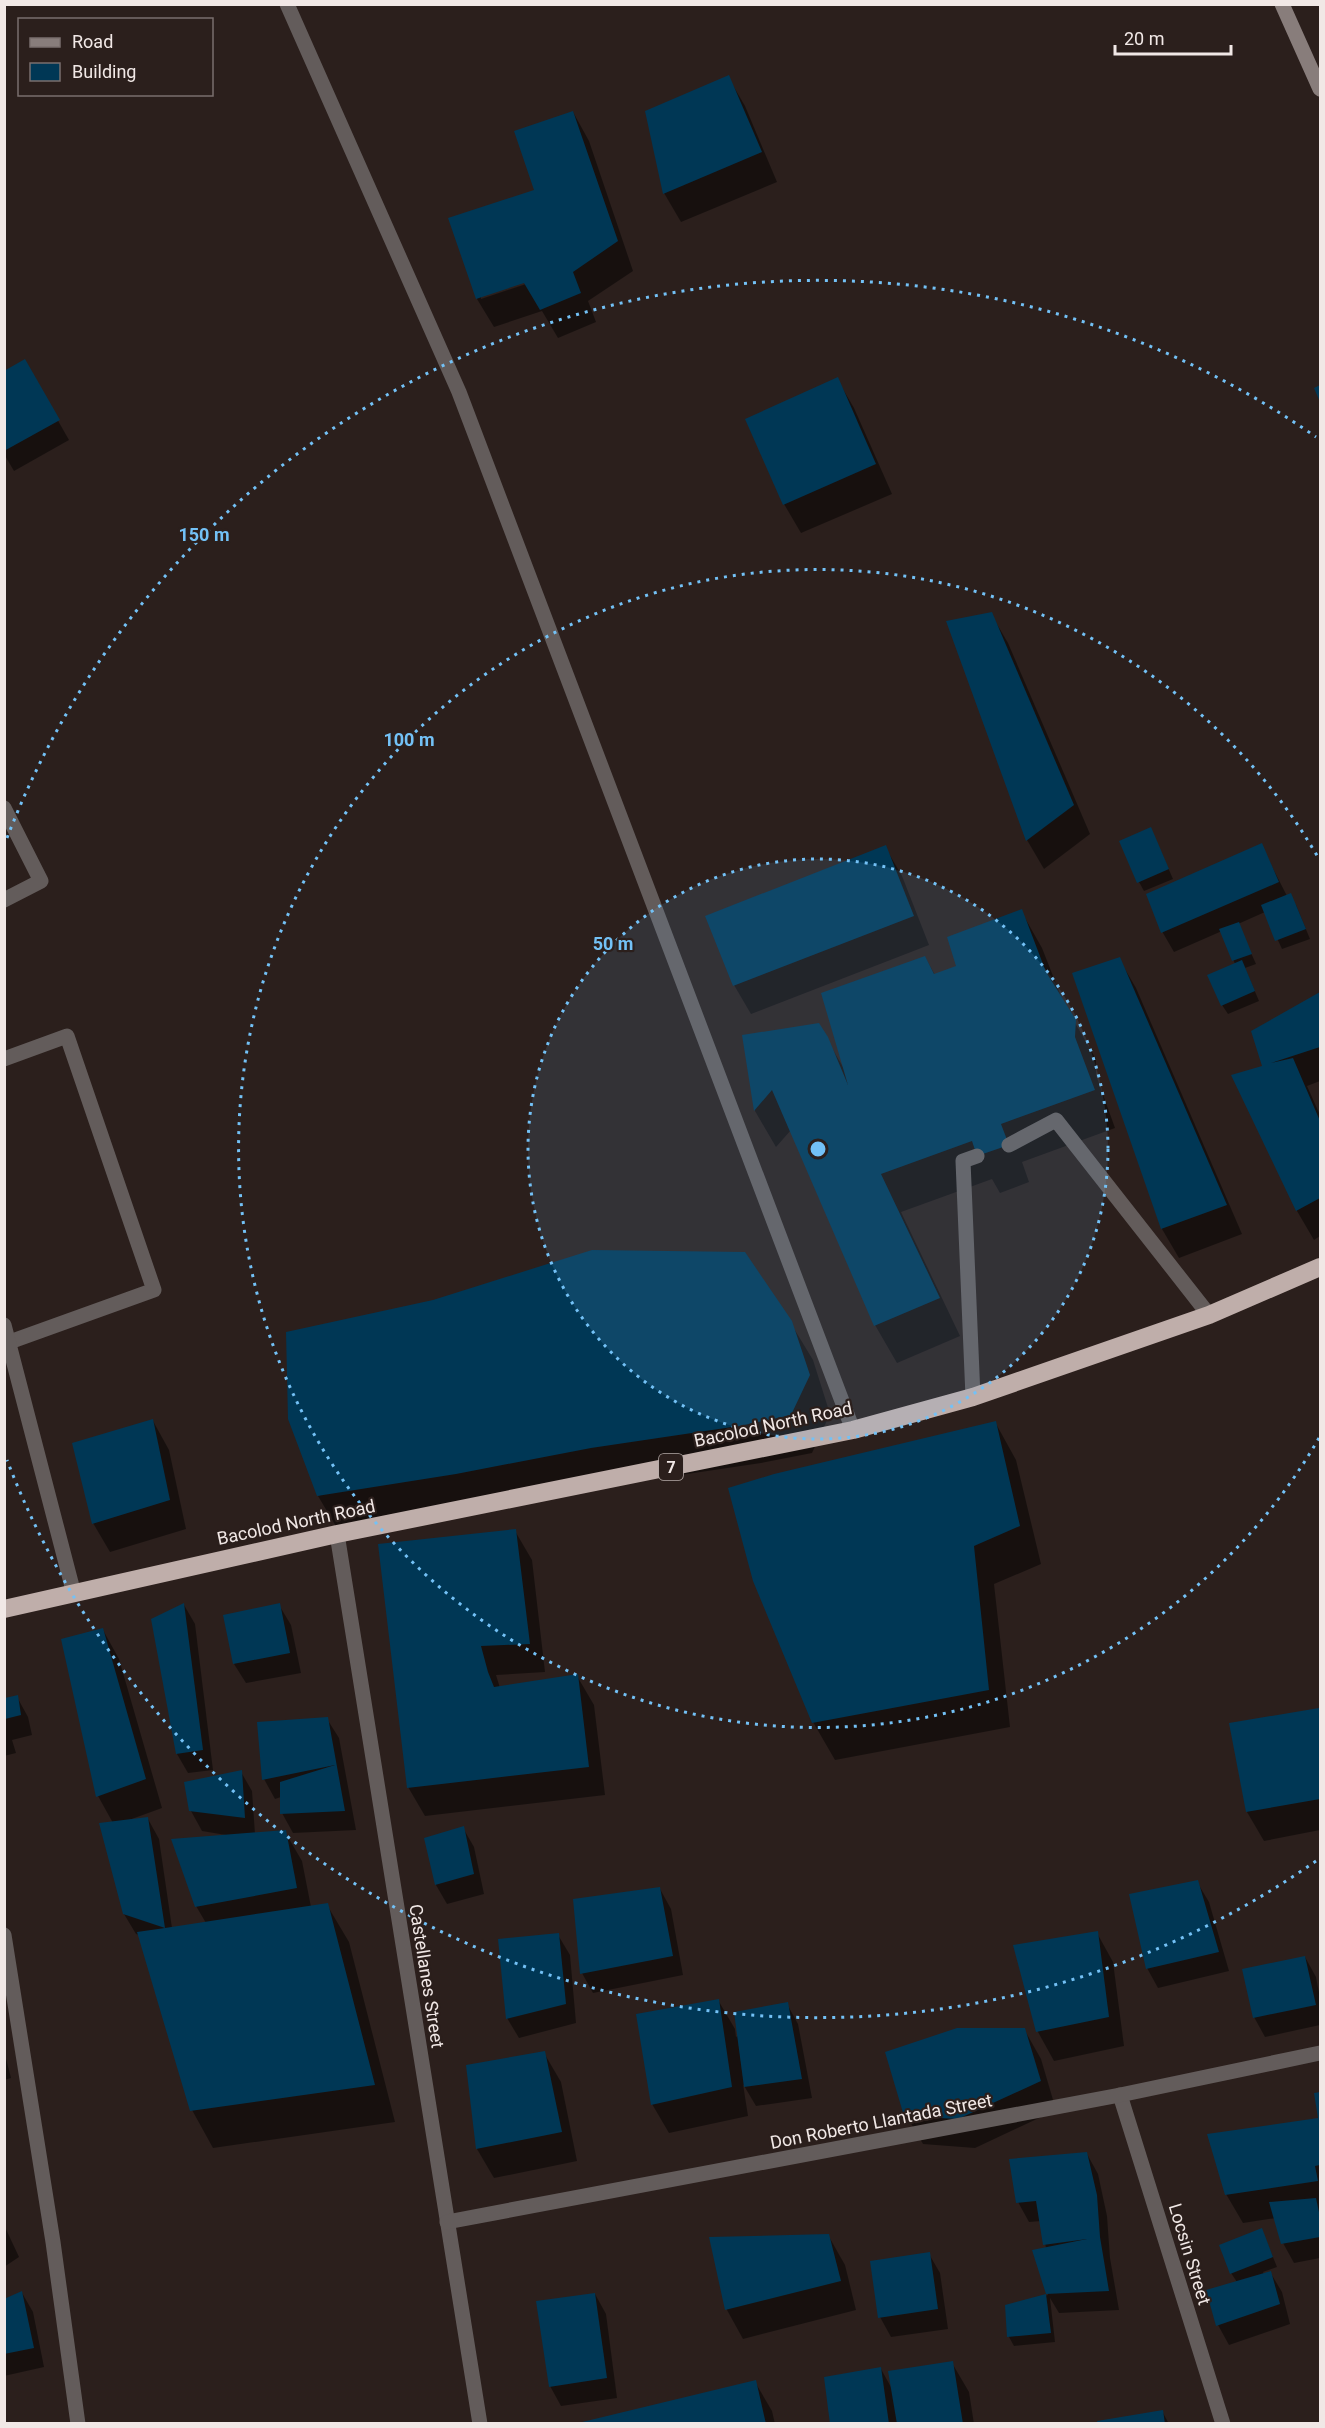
<svg xmlns="http://www.w3.org/2000/svg" width="1325" height="2428" font-family="Roboto,sans-serif">
  <style>
    .shadow { fill: #0007; fill-rule: evenodd }
    .building { fill: #003755 }
    .lines { fill: none; stroke-linecap: round; stroke-linejoin: round }
    .lane { stroke: #635c5b; stroke-width: 15 }
    .street { stroke: #635c5b; stroke-width: 15 }
    .secondary { stroke: #887d7b; stroke-width: 15 }
    .highway { stroke: #bfaeaa; stroke-width: 18 }
    .ring { fill: none; stroke: #73c1f6; stroke-width: 3; stroke-dasharray: 3 6 }
    .labels { text-anchor: middle; dominant-baseline: central; stroke-width: 4.5; stroke-linejoin: round; paint-order: stroke }
    .shield { fill: #2b1f1c; stroke: #b6aca9; stroke-width: 1.5 }
    .shield-label { font-size: 16px; font-weight: bold; fill: #f1e8e6 }
    .street-label { font-size: 18px; fill: #f1e8e6; stroke: #2b1f1c }
    .centre { fill: #73c1f6; stroke: #2b1f1c; stroke-width: 3 }
    .ring-label { font-size: 18px; text-anchor: middle; font-weight: bold; fill: #73c1f6; stroke: #2b1f1c; stroke-width: 4.5; stroke-linejoin: round; paint-order: stroke }
  </style>
  <rect width="100%" height="100%" fill="#2b1f1c"/>
  <!-- shadow -->
  <g class="shadow">
    <path d="M728 77 745 106 777 182 681 222 664 193Z"/>
    <path d="M573 112 589 141 633 271 588 301 596 322 558 338 542 311 494 327 477 299 536 190ZM531 279 532 282 481 299V296Z"/>
    <path d="M24 361 69 440 14 471 4 454V372Z"/>
    <path d="M837 379 854 408 892 494 801 533 784 504Z"/>
    <path d="M991 614 1008 643 1090 834 1044 869 1027 840 948 622Z"/>
    <path d="M1151 829 1173 879 1144 891 1139 882Z"/>
    <path d="M1261 845 1287 896 1296 905 1310 939 1282 949 1265 912 1238 924 1256 964 1245 968 1259 1001 1228 1014 1222 1005 1235 964 1222 931 1174 952 1163 933 1148 895Z"/>
    <path d="M885 847 902 876 929 945 751 1014 734 985Z"/>
    <path d="M1021 911 1042 948 1064 1004 1096 1059V1075L1115 1128 1022 1162 1029 1182 1000 1193 992 1179 901 1212 960 1336 897 1363 875 1325 791 1130 776 1147 755 1111 744 1036 826 1038 843 1067 925 957 935 975 958 966Z"/>
    <path d="M1119 959 1136 988 1242 1234 1179 1258 1162 1229 1074 974Z"/>
    <path d="M1320 994V1081L1307 1086 1320 1115V1236L1314 1240 1297 1211 1233 1075 1264 1067 1252 1031Z"/>
    <path d="M790 1322 813 1360 830 1414 812 1453 761 1463 613 1485 340 1533 318 1496Z"/>
    <path d="M153 1421 169 1450 186 1529 110 1552 93 1523Z"/>
    <path d="M995 1422 1016 1460 1041 1564 994 1584 1010 1727 835 1760 813 1722Z"/>
    <path d="M515 1531 532 1560 545 1672 496 1675 500 1688 577 1676 594 1705 605 1795 425 1816 408 1787Z"/>
    <path d="M184 1605 195 1624 213 1770 188 1773 177 1754 153 1620Z"/>
    <path d="M279 1605 291 1625 301 1673 246 1683 234 1664Z"/>
    <path d="M103 1630 119 1659 162 1808 129 1820 148 1819 159 1839 172 1928 206 1923 196 1906 232 1836 202 1831 191 1811 241 1772 252 1791 255 1834 285 1832 302 1861 311 1907 327 1905 349 1942 395 2122 213 2148 192 2110 139 1935 136 1934 124 1914 113 1823 98 1796Z"/>
    <path d="M17 1697 28 1717 32 1735 12 1740 16 1753 4 1756V1700Z"/>
    <path d="M1318 1709 1320 1714V1830L1264 1841 1247 1812Z"/>
    <path d="M327 1719 339 1738 356 1830 293 1833 282 1813 281 1797 275 1799 264 1779Z"/>
    <path d="M463 1828 474 1847 484 1894 447 1904 436 1885 426 1839Z"/>
    <path d="M1197 1882 1209 1902 1229 1971 1158 1988 1147 1968Z"/>
    <path d="M660 1889 671 1909 683 1975 593 1993 582 1973Z"/>
    <path d="M1097 1933 1113 1962 1124 2046 1054 2061 1038 2032 1015 1946Z"/>
    <path d="M558 1935 570 1955 576 2023 519 2038 507 2018Z"/>
    <path d="M1305 1957 1316 1977 1320 1998V2025L1265 2037 1254 2017Z"/>
    <path d="M718 2000 735 2029 736 2037 787 2004 798 2024 812 2098 756 2106 743 2084 748 2116 669 2133 652 2104Z"/>
    <path d="M1024 2029 1041 2059 1056 2110 975 2148 923 2144 906 2115Z"/>
    <path d="M4 2051 11 2078 4 2080Z"/>
    <path d="M544 2053 561 2082 577 2161 494 2178 477 2149Z"/>
    <path d="M1320 2094V2258L1294 2263 1283 2243 1276 2218 1243 2223 1226 2194 1319 2120 1316 2095Z"/>
    <path d="M1087 2154 1098 2174 1107 2216 1110 2258 1119 2310 1059 2313 1050 2298 1055 2342 1014 2346 1009 2337 1006 2306 1048 2295 1034 2251 1046 2248 1041 2221 1029 2222 1018 2202Z"/>
    <path d="M4 2225 19 2257 4 2267Z"/>
    <path d="M828 2235 845 2265 856 2310 743 2339 727 2310 711 2238Z"/>
    <path d="M1266 2240 1277 2267 1263 2272 1264 2274 1270 2272 1282 2292 1290 2324 1229 2345 1218 2325 1237 2282 1231 2273Z"/>
    <path d="M929 2254 940 2273 948 2329 891 2337 880 2317Z"/>
    <path d="M22 2293 33 2312 44 2367 4 2376V2301Z"/>
    <path d="M595 2294 606 2314 617 2398 561 2406 550 2386Z"/>
    <path d="M952 2363 969 2392 974 2424H832L881 2369 892 2389Z"/>
    <path d="M755 2382 772 2411 775 2424H581Z"/>
    <path d="M1162 2411 1169 2424H1099Z"/>
  </g>
  <!-- building -->
  <g class="building">
    <path d="M729 75 762 152 663 194 645 111Z"/>
    <path d="M573 111 618 241 573 272 581 293 540 310 524 283 476 299 448 218 534 190 514 131Z"/>
    <path d="M25 359 60 420 4 451V371Z"/>
    <path d="M838 377 876 464 783 505 745 419Z"/>
    <path d="M1320 385V402L1314 388Z"/>
    <path d="M992 612 1074 805 1026 841 946 621Z"/>
    <path d="M1151 827 1169 869 1137 883 1119 841Z"/>
    <path d="M1262 843 1279 882 1161 933 1146 894Z"/>
    <path d="M886 845 914 916 733 986 705 916Z"/>
    <path d="M1291 893 1306 929 1275 941 1261 905Z"/>
    <path d="M1022 909 1046 972 1076 1020 1075 1037 1095 1090 1001 1124 1009 1145 977 1156 972 1141 881 1174 940 1298 874 1326 772 1090 754 1111 742 1035 819 1023 828 1037 848 1085 821 993 925 956 934 974 956 966 947 937Z"/>
    <path d="M1239 922 1252 954 1232 961 1219 929Z"/>
    <path d="M1120 957 1227 1205 1161 1229 1072 973Z"/>
    <path d="M1242 960 1255 991 1221 1006 1207 975Z"/>
    <path d="M1320 992V1047L1271 1063 1293 1058 1320 1121V1198L1296 1211 1231 1075 1262 1066 1251 1031Z"/>
    <path d="M592 1250 745 1252 792 1321 810 1375 791 1415 739 1426 591 1448 456 1474 317 1496 288 1419 286 1332 433 1300Z"/>
    <path d="M153 1419 170 1500 92 1524 72 1443Z"/>
    <path d="M996 1421 1020 1526 974 1546 989 1690 812 1723 753 1581 728 1488 774 1474Z"/>
    <path d="M516 1529 530 1644 481 1646 488 1672 494 1687 578 1674 589 1767 407 1788 378 1544Z"/>
    <path d="M184 1603 203 1750 176 1754 151 1619Z"/>
    <path d="M280 1603 290 1653 233 1664 223 1615Z"/>
    <path d="M103 1628 146 1779 96 1797 61 1639Z"/>
    <path d="M18 1695 21 1715 5 1719V1698Z"/>
    <path d="M1319 1708 1320 1799 1246 1812 1229 1723Z"/>
    <path d="M328 1717 345 1811 280 1814V1782L335 1765 262 1780 257 1722Z"/>
    <path d="M242 1770 245 1818 189 1811 184 1782Z"/>
    <path d="M148 1817 165 1928 328 1903 375 2085 190 2111 137 1932 165 1928 123 1914 99 1823Z"/>
    <path d="M464 1826 474 1874 435 1885 424 1838Z"/>
    <path d="M286 1830 297 1888 195 1907 171 1839Z"/>
    <path d="M1198 1880 1219 1952 1146 1969 1129 1894Z"/>
    <path d="M660 1887 673 1956 580 1974 573 1899Z"/>
    <path d="M1098 1931 1109 2017 1036 2032 1013 1945Z"/>
    <path d="M559 1933 566 2004 506 2019 498 1939Z"/>
    <path d="M1305 1956 1316 2005 1253 2018 1242 1969Z"/>
    <path d="M719 1999 732 2087 651 2105 636 2014Z"/>
    <path d="M788 2002 802 2079 744 2087 734 2012Z"/>
    <path d="M957 2028H1025L1041 2081 958 2119 904 2116 885 2052Z"/>
    <path d="M545 2051 562 2132 476 2149 466 2065Z"/>
    <path d="M1320 2092V2165L1315 2166 1318 2181 1225 2195 1207 2134 1318 2118 1314 2093Z"/>
    <path d="M1087 2152 1097 2195 1100 2237 1109 2291 1046 2294 1032 2250 1087 2239 1043 2245 1036 2201 1016 2203 1009 2159Z"/>
    <path d="M1316 2198 1320 2217V2237L1281 2244 1269 2202Z"/>
    <path d="M1262 2228 1273 2257 1230 2274 1219 2245Z"/>
    <path d="M829 2234 841 2281 725 2310 709 2237Z"/>
    <path d="M930 2252 938 2309 878 2318 870 2261Z"/>
    <path d="M1271 2271 1280 2304 1216 2326 1206 2290Z"/>
    <path d="M22 2291 34 2348 4 2354V2299Z"/>
    <path d="M595 2293 607 2378 549 2387 536 2301Z"/>
    <path d="M1046 2294 1051 2333 1007 2337 1005 2305Z"/>
    <path d="M953 2361 963 2424H897L888 2371Z"/>
    <path d="M881 2367 889 2424H830L824 2377Z"/>
    <path d="M756 2380 766 2424H578V2423Z"/>
    <path d="M1163 2410 1165 2424H1098L1097 2421Z"/>
  </g>
  <g class="lines">
    <!-- lane -->
    <g class="lane">
      <path d="M1009 1145 1056 1120 1209 1315"/>
      <path d="M973 1397 963 1161 977 1156"/>
    </g>
    <!-- street -->
    <g class="street">
      <path d="M287 4 459 392 853 1430"/>
      <path d="M4 808 41 881 4 900"/>
      <path d="M4 1059 67 1036 154 1290 4 1344"/>
      <path d="M4 1325 74 1594"/>
      <path d="M337 1534 480 2424"/>
      <path d="M4 1935 53 2242 78 2424"/>
      <path d="M1120 2095 1223 2424"/>
      <path d="M447 2222 1120 2095 1320 2053"/>
    </g>
    <!-- secondary -->
    <path class="secondary" d="M1282 4 1320 89"/>
    <!-- highway -->
    <path class="highway" d="M4 1609 337 1534 853 1430 973 1397 1209 1315 1320 1267"/>
  </g>
  <!-- distance rings -->
  <circle cx="818" cy="1149" r="290" fill="#73c1f6" fill-opacity=".12"/>
  <g class="ring">
    <circle cx="818" cy="1149" r="290"/>
    <path d="M1319 1438A579 579 0 1 1 1319 859"/>
    <path d="M1316 1861A869 869 0 0 1 7 1460M7 838A869 869 0 0 1 1316 437"/>
  </g>
  <g class="labels">
    <!-- shield labels -->
    <rect class="shield" x="659" y="1454" width="24" height="26" rx="4.5"/>
    <g class="shield-label">
      <text x="671" y="1467">7</text>
    </g>
    <!-- street labels -->
    <g class="street-label">
      <text transform="translate(773 1424) rotate(-12)">Bacolod North Road</text>
      <text transform="translate(296 1522) rotate(-12)">Bacolod North Road</text>
      <text transform="translate(427 1976) rotate(81)">Castellanes Street</text>
      <text transform="translate(881 2121) rotate(-11)">Don Roberto Llantada Street</text>
      <text transform="translate(1190 2254) rotate(73)">Locsin Street</text>
    </g>
  </g>
  <circle cx="818" cy="1149" r="9" class="centre"/>
  <g class="ring-label">
    <text x="204" y="541">150 m</text>
    <text x="409" y="746">100 m</text>
    <text x="613" y="950">50 m</text>
  </g>
  <!-- border -->
  <rect width="1325" height="2428" fill="none" stroke="#f1e8e6" stroke-width="12"/>
  <!-- legend -->
  <rect x="18" y="18" width="195" height="78" fill="#2b1f1c" stroke="#7a6f6d" stroke-width="1.5"/>
  <rect x="30" y="38" width="30" height="9" fill="#887d7b" stroke="#7a6f6d" stroke-width="1.5"/>
  <text x="72" y="48" font-size="18" fill="#f1e8e6">Road</text>
  <rect x="30" y="63" width="30" height="18" fill="#003755" stroke="#7a6f6d" stroke-width="1.5"/>
  <text x="72" y="78" font-size="18" fill="#f1e8e6">Building</text>
  <!-- scale -->
  <path d="M1115 45v9h116v-9" fill="none" stroke="#f1e8e6" stroke-width="3"/>
  <text x="1124" y="45" font-size="18" fill="#f1e8e6" stroke="#2b1f1c" stroke-width="4.5" paint-order="stroke">20 m</text>
</svg>
